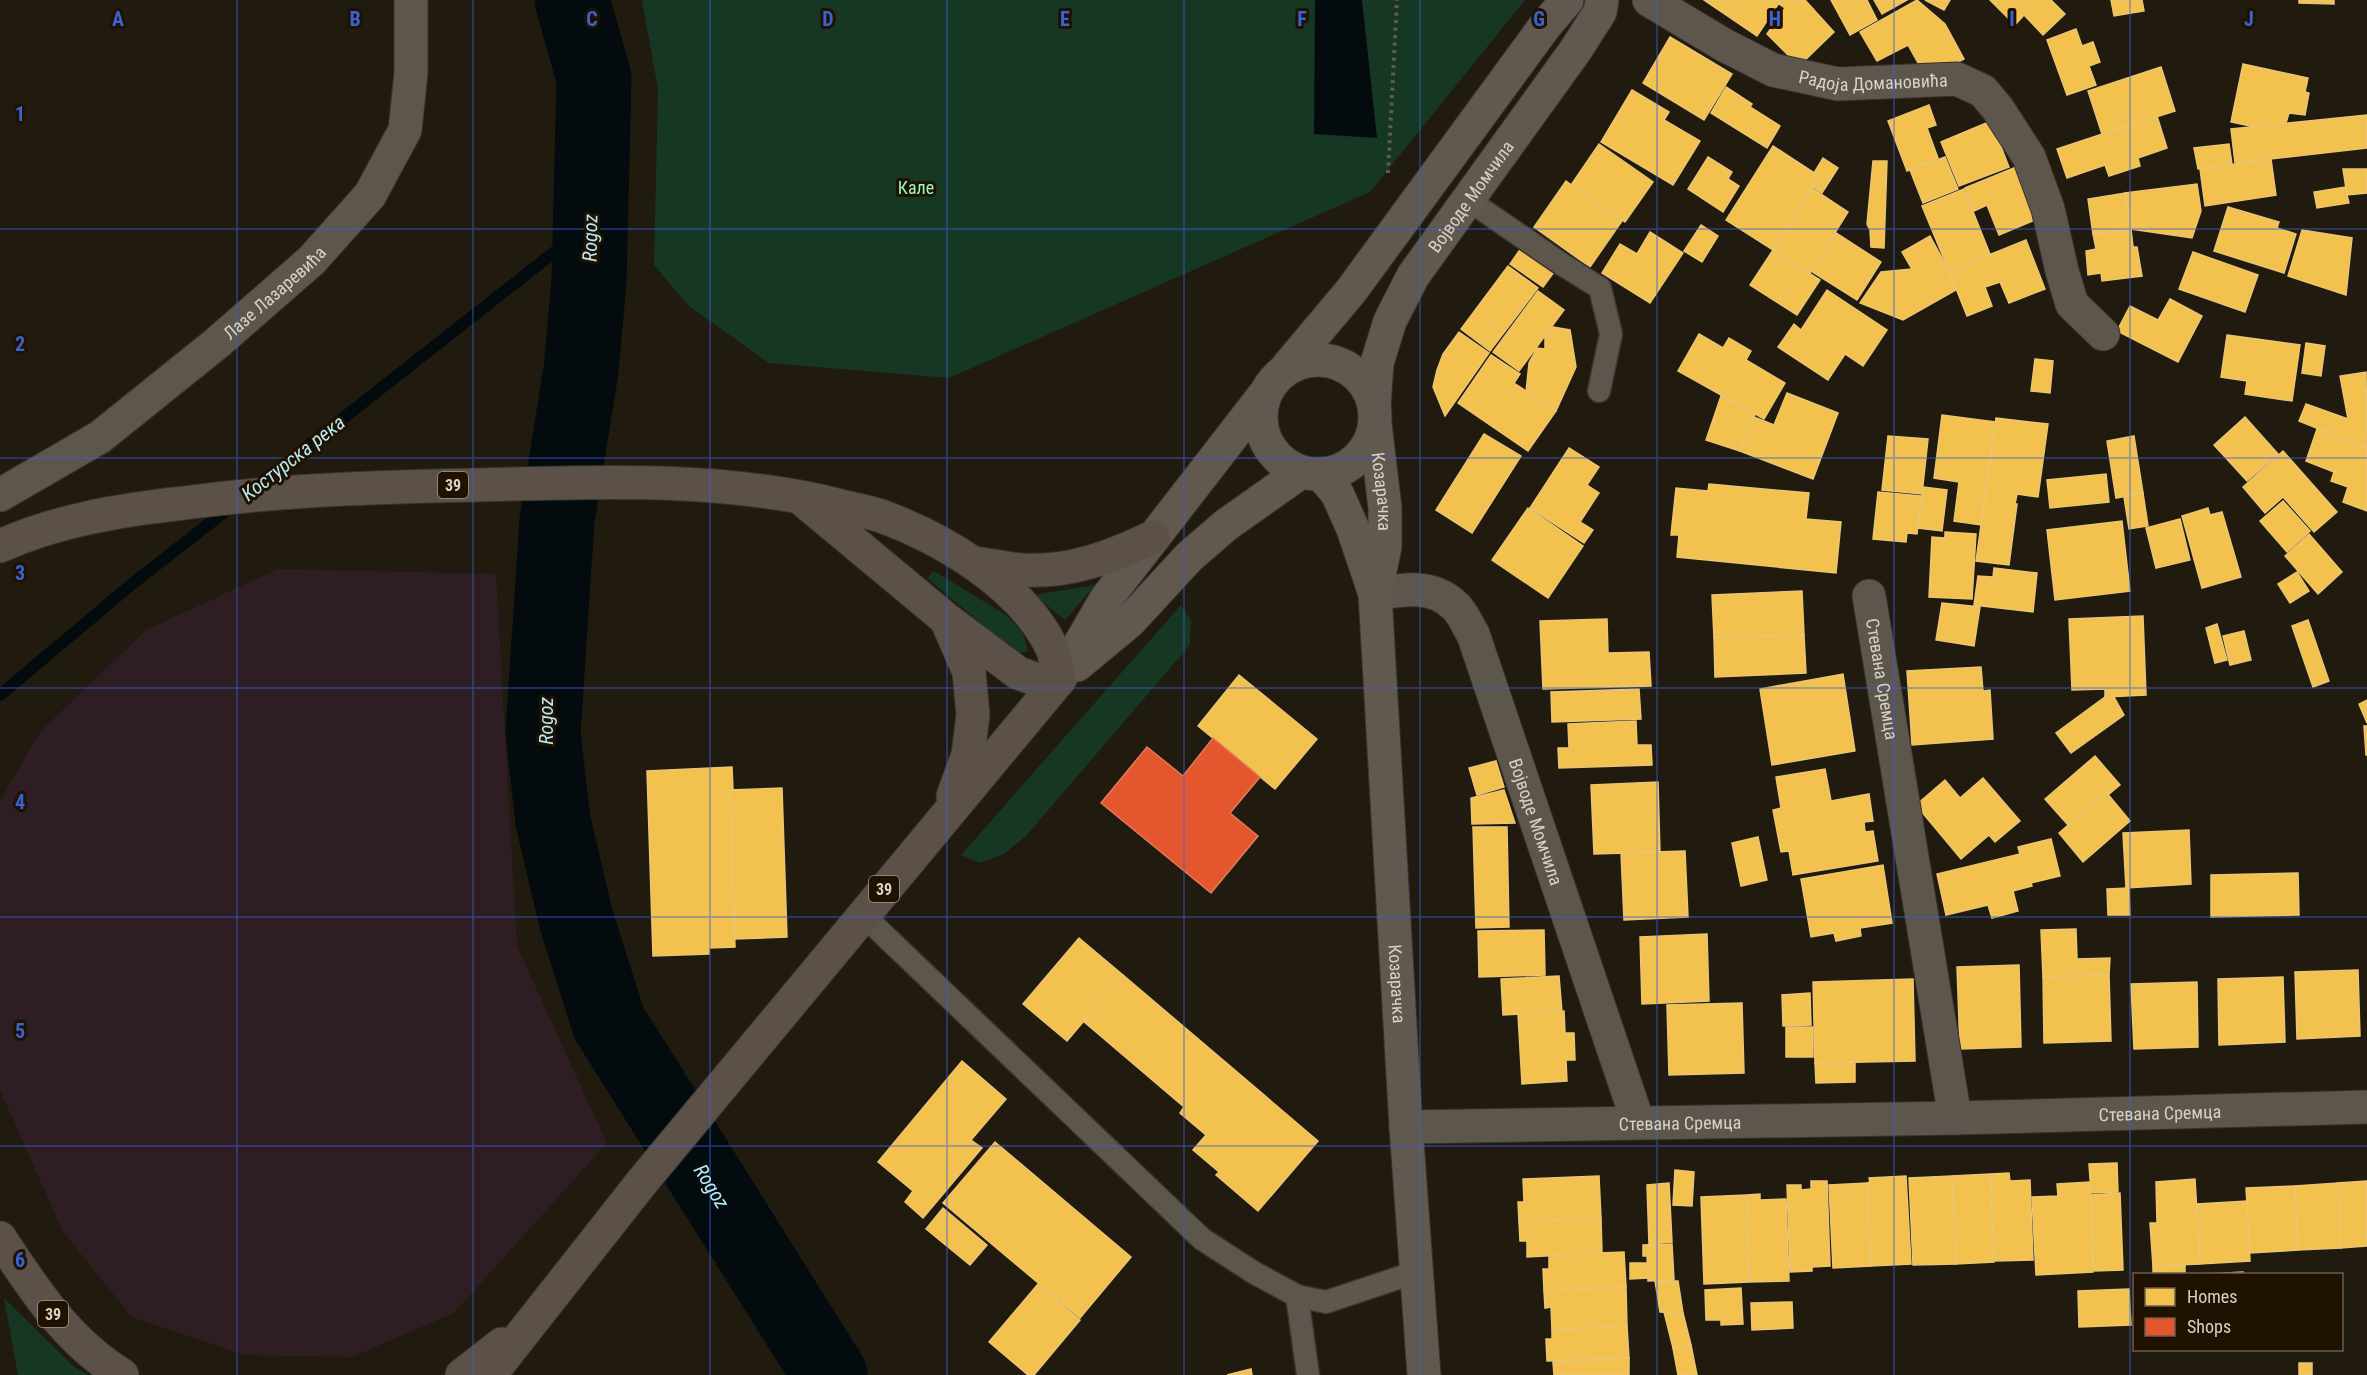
<svg xmlns="http://www.w3.org/2000/svg" width="2367" height="1375" font-family="'Roboto Condensed',sans-serif">
  <style>
    .industrial { fill: #2e1e24 }
    .green { fill: #173725 }
    .water { fill: #040b0e }
    .homes { fill: #f2c14e; stroke: #ebc672; stroke-width: 1.5 }
    .shops { fill: #e4572e; stroke: #e17c5b; stroke-width: 1.5 }
    .lines { fill: none; stroke-linecap: round; stroke-linejoin: round }
    .stream { stroke: #040b0e; stroke-width: 12 }
    .river { stroke: #040b0e; stroke-width: 75 }
    .lane-casing { stroke: #38332c; stroke-width: 25 }
    .street-casing { stroke: #38332c; stroke-width: 35 }
    .secondary-casing { stroke: #38332c; stroke-width: 35 }
    .primary-casing { stroke: #38332c; stroke-width: 35 }
    .path { stroke: #605b53; stroke-width: 4; stroke-dasharray: 3 4.5; stroke-linecap: butt }
    .lane { stroke: #5c564d; stroke-width: 22 }
    .street { stroke: #5c564d; stroke-width: 33 }
    .secondary { stroke: #615850; stroke-width: 33 }
    .primary { stroke: #5c5148; stroke-width: 33 }
    .grid { fill: none; stroke: #3962d5; stroke-width: 1.5; stroke-opacity: 0.55 }
    .labels { text-anchor: middle; dominant-baseline: central; stroke-width: 6; stroke-linejoin: round; paint-order: stroke }
    .shield { fill: #1f1201; stroke: #a2988a; stroke-width: 1.5 }
    .shield-label { font-size: 16px; font-weight: bold; fill: #dad1c5 }
    .street-label { font-size: 18px; fill: #dad1c5; stroke: #1f1201 }
    .park-label { font-size: 18px; fill: #90fdc4; stroke: #1f1201 }
    .water-label { font-size: 20px; font-style: italic; fill: #b8e8f5; stroke: #1f1201 }
    .grid-label { font-size: 20px; text-anchor: middle; font-weight: bold; fill: #3962d5; stroke: #1f1201; stroke-width: 6; stroke-linejoin: round; paint-order: stroke }
  </style>
  <rect width="100%" height="100%" fill="#211a0f"/>
  <!-- industrial -->
  <path class="industrial" d="M278 569 496 574 517 946 607 1143 454 1313 352 1357 243 1355 132 1317 63 1232 0 1090V801L40 732 146 630Z"/>
  <!-- green -->
  <g class="green">
    <path d="M642 0H1525L1370 192 949 378 769 363 689 306 654 265 658 89Z"/>
    <path d="M934 571 1006 615 1023 633 1028 651 1017 654 927 578Z"/>
    <path d="M1095 585 1065 620 1034 595Z"/>
    <path d="M1181 605 1191 620 1190 645 1026 836 1004 854 980 863 961 855Z"/>
    <path d="M4 1298 73 1366 88 1375H18Z"/>
  </g>
  <!-- water -->
  <path class="water" d="M1315 0H1362L1377 138 1314 134Z"/>
  <!-- homes -->
  <g class="homes">
    <path d="M1704 0H1781L1757 36Z"/>
    <path d="M1781 0H1805L1834 32 1799 66 1767 34 1785 8 1779 4Z"/>
    <path d="M1831 0H1867L1877 20 1850 35Z"/>
    <path d="M1874 0H1907L1882 14Z"/>
    <path d="M1917 0 1945 24 1964 59 1927 79 1908 45 1877 61 1860 32Z"/>
    <path d="M1925 0H1950L1944 10Z"/>
    <path d="M1990 0H2051L2065 14 2043 35 2024 15 2015 25Z"/>
    <path d="M2111 0H2142L2144 11 2114 16Z"/>
    <path d="M2299 0H2334V4L2299 3Z"/>
    <path d="M2076 29 2082 46 2093 42 2100 62 2089 66 2096 85 2067 95 2047 40Z"/>
    <path d="M1670 37 1732 74 1704 120 1643 83Z"/>
    <path d="M2243 64 2308 78 2305 92 2309 93 2305 115 2289 113 2286 123 2255 127 2231 122Z"/>
    <path d="M2161 67 2175 111 2102 134 2088 91Z"/>
    <path d="M1726 87 1752 104 1750 107 1780 126 1767 148 1711 113Z"/>
    <path d="M1632 90 1669 112 1664 120 1700 141 1673 185 1601 142Z"/>
    <path d="M1929 105 1936 125 1927 128 1938 158 1907 171 1888 121Z"/>
    <path d="M2367 115V148L2235 163 2231 129Z"/>
    <path d="M2157 116 2167 148 2138 158 2140 166 2109 176 2105 165 2067 178 2057 149Z"/>
    <path d="M1991 121 2009 167 1959 186 1941 142Z"/>
    <path d="M1599 144 1653 182 1625 222 1571 185Z"/>
    <path d="M2229 144 2232 164 2198 169 2194 148Z"/>
    <path d="M1773 146 1819 176 1773 250 1726 220Z"/>
    <path d="M1708 157 1732 172 1728 179 1739 186 1723 212 1688 189Z"/>
    <path d="M1945 157 1958 189 1923 203 1910 170Z"/>
    <path d="M1823 158 1838 168 1822 193 1813 187 1819 176 1814 173Z"/>
    <path d="M2271 159 2276 195 2205 206 2200 169Z"/>
    <path d="M1873 161H1887L1884 248 1871 247 1870 230 1867 224Z"/>
    <path d="M2021 165 2042 217 1999 235 1987 205 1974 211 1965 188Z"/>
    <path d="M2343 169H2367V193L2347 195Z"/>
    <path d="M1566 181 1622 221 1590 267 1534 227Z"/>
    <path d="M2197 184 2201 211 2192 238 2131 229 2125 193Z"/>
    <path d="M2345 187 2349 203 2317 208 2314 192Z"/>
    <path d="M1812 188 1848 212 1810 273 1773 250Z"/>
    <path d="M1964 189 1990 254 1949 271 1922 206Z"/>
    <path d="M2125 193 2131 229 2093 234 2088 199Z"/>
    <path d="M2228 207 2279 222 2277 228 2296 234 2284 273 2214 251Z"/>
    <path d="M1701 225 1718 236 1702 262 1684 251Z"/>
    <path d="M2131 229 2133 247H2137L2142 276 2102 281 2101 273 2088 275 2086 251 2096 249 2093 234Z"/>
    <path d="M2302 230 2352 238 2346 295 2288 276Z"/>
    <path d="M1650 232 1683 253 1650 303 1602 273 1620 244 1637 254Z"/>
    <path d="M1836 233 1881 262 1857 300 1811 271Z"/>
    <path d="M1930 236 1949 271 1956 290 1903 320 1860 303 1881 272 1912 269 1902 252Z"/>
    <path d="M2026 240 2045 289 2009 303 2000 282 1985 287 1992 306 1967 316 1949 271Z"/>
    <path d="M1526 241 1560 264 1543 287 1510 264Z"/>
    <path d="M1773 250 1820 280 1797 315 1750 285Z"/>
    <path d="M2193 252 2258 275 2245 312 2179 289Z"/>
    <path d="M1508 266 1538 288 1490 351 1461 329Z"/>
    <path d="M1827 290 1887 330 1863 366 1845 354 1828 380 1778 347 1794 324 1801 330Z"/>
    <path d="M1538 291 1564 310 1519 371 1493 352Z"/>
    <path d="M2170 299 2202 316 2178 362 2117 331 2130 306 2158 320Z"/>
    <path d="M1553 327 1570 330 1576 367 1556 411 1526 392 1529 363 1537 348 1545 349V337Z"/>
    <path d="M1459 332 1489 353 1445 416 1433 387 1437 370 1443 354Z"/>
    <path d="M1699 334 1723 348 1729 338 1751 351 1746 360 1785 383 1764 419 1678 371Z"/>
    <path d="M2227 335 2300 345 2292 401 2245 394 2247 381 2221 377Z"/>
    <path d="M2306 343 2325 346 2321 376 2302 373Z"/>
    <path d="M1491 355 1520 374 1514 383 1556 411 1528 451 1458 403Z"/>
    <path d="M2035 359 2053 361 2050 393 2031 391Z"/>
    <path d="M2366 372 2367 448 2299 421 2306 404 2348 419 2340 376Z"/>
    <path d="M1787 393 1838 413 1813 479 1740 451 1754 417 1774 425Z"/>
    <path d="M1721 396 1755 414 1740 451 1706 440Z"/>
    <path d="M1942 415 1995 422 1981 525 1954 521 1959 482 1934 478Z"/>
    <path d="M2245 417 2278 454 2247 481 2214 445Z"/>
    <path d="M1996 418 2048 424 2038 497 2017 494 2015 504H2017L2009 565 1976 561Z"/>
    <path d="M2317 429 2367 448V511L2343 502 2348 487 2331 481 2334 472 2306 461Z"/>
    <path d="M1484 434 1521 456 1472 533 1436 510Z"/>
    <path d="M1888 436 1928 439 1922 494 1882 490Z"/>
    <path d="M2134 436 2143 493 2116 498 2107 441Z"/>
    <path d="M1569 448 1599 467 1587 485 1599 493 1580 522 1593 530 1584 543 1530 508Z"/>
    <path d="M2283 451 2337 512 2314 532 2283 497 2265 513 2243 487Z"/>
    <path d="M2106 474 2109 502 2050 508 2047 480Z"/>
    <path d="M1709 484 1809 493 1806 519 1841 522 1836 573 1677 557 1679 535H1671L1676 488 1708 491Z"/>
    <path d="M1923 487 1947 490 1942 531 1918 528Z"/>
    <path d="M1878 492 1921 496 1917 534 1907 533 1906 542 1873 539Z"/>
    <path d="M2143 493 2148 526 2129 529 2124 497Z"/>
    <path d="M2283 501 2310 531 2287 552 2260 521Z"/>
    <path d="M1528 508 1583 546 1548 598 1492 560Z"/>
    <path d="M2208 508 2210 515 2222 512 2241 577 2202 588 2182 516Z"/>
    <path d="M2180 519 2190 560 2156 568 2146 528Z"/>
    <path d="M2122 521 2130 591 2055 600 2047 530Z"/>
    <path d="M1945 532 1976 534 1972 599 1929 597 1932 537 1945 538Z"/>
    <path d="M2309 534 2342 572 2318 594 2285 556Z"/>
    <path d="M1994 568 2037 573 2033 612 1974 605 1978 576 1993 577Z"/>
    <path d="M2297 572 2309 591 2290 603 2278 584Z"/>
    <path d="M1802 591 1804 635 1714 638 1712 595Z"/>
    <path d="M1942 603 1980 607 1974 646 1936 640Z"/>
    <path d="M2143 616 2146 695 2105 697V689L2072 690 2069 619Z"/>
    <path d="M1607 619 1608 653 1649 652 1651 686 1543 689 1540 621Z"/>
    <path d="M2308 620 2329 681 2313 687 2292 626Z"/>
    <path d="M2217 624 2227 660 2215 663 2206 628Z"/>
    <path d="M2244 631 2251 660 2230 665 2223 636Z"/>
    <path d="M1804 635 1806 673 1715 677 1714 638Z"/>
    <path d="M1981 667 1983 691 1990 690 1993 739 1912 745 1907 671Z"/>
    <path d="M1843 674 1855 751 1772 765 1760 689Z"/>
    <path d="M1239 675 1317 739 1275 789 1198 726Z"/>
    <path d="M1639 689 1641 719 1552 722 1551 692Z"/>
    <path d="M2105 697H2114L2124 715 2071 753 2056 733Z"/>
    <path d="M2367 700V723L2359 704Z"/>
    <path d="M1636 721 1637 745H1651L1652 765 1559 768 1558 748H1569L1568 724Z"/>
    <path d="M2364 726H2367V755H2366Z"/>
    <path d="M2095 756 2120 785 2108 795 2106 792 2068 825 2045 799Z"/>
    <path d="M1496 761 1504 787 1477 795 1469 768Z"/>
    <path d="M732 767 733 790H730L735 947 709 948V954L653 956 647 771Z"/>
    <path d="M1825 769 1831 801 1869 794 1873 821 1864 822 1865 832 1873 831 1878 861 1793 875 1789 851 1781 852 1773 810 1781 808 1776 777Z"/>
    <path d="M1983 778 2020 821 1995 842 1989 835 1961 859 1916 805 1945 780 1960 798Z"/>
    <path d="M1658 782 1660 852 1594 854 1591 785Z"/>
    <path d="M782 788 787 937 735 939 730 790Z"/>
    <path d="M1504 790 1515 823 1472 824 1471 798Z"/>
    <path d="M2106 792 2130 821 2083 862 2059 833Z"/>
    <path d="M1473 827H1507L1509 927 1476 928Z"/>
    <path d="M2189 830 2191 884 2126 888 2123 833Z"/>
    <path d="M1758 837 1767 880 1741 886 1732 843Z"/>
    <path d="M2051 839 2060 876 2031 883 2032 886 2013 891 2018 911 1992 918 1988 905 1946 915 1937 874 2020 854 2018 847Z"/>
    <path d="M1685 851 1688 917 1624 920 1621 853Z"/>
    <path d="M1883 865 1892 923 1860 928 1861 936 1836 941 1834 933 1811 937 1801 879Z"/>
    <path d="M2298 873 2299 915 2211 917V875Z"/>
    <path d="M2129 888 2130 915H2108L2107 889Z"/>
    <path d="M2076 929 2077 959 2110 958 2109 975 2043 977 2041 930Z"/>
    <path d="M1544 930 1545 975 1479 977 1478 931Z"/>
    <path d="M1707 934 1709 1001 1642 1004 1640 937Z"/>
    <path d="M1079 938 1123 975 1067 1041 1023 1004Z"/>
    <path d="M2019 965 2021 1047 1960 1049 1957 967Z"/>
    <path d="M2358 970 2360 1036 2297 1039 2295 972Z"/>
    <path d="M1123 975 1318 1141 1258 1211 1216 1175 1219 1172 1193 1150 1206 1135 1180 1113 1184 1107 1083 1021Z"/>
    <path d="M2109 975 2111 1041 2044 1043 2043 977Z"/>
    <path d="M1559 976 1562 1012 1503 1015 1501 979Z"/>
    <path d="M2283 977 2285 1042 2219 1045 2218 979Z"/>
    <path d="M1913 979 1915 1061 1815 1063 1813 982Z"/>
    <path d="M2197 982 2198 1047 2134 1049 2131 984Z"/>
    <path d="M1810 993 1811 1025 1783 1026 1782 995Z"/>
    <path d="M1742 1003 1744 1073 1669 1075 1667 1005Z"/>
    <path d="M1564 1011 1565 1033H1574L1575 1060H1566L1567 1081 1522 1084 1518 1014Z"/>
    <rect x="1786" y="1027" width="27" height="30"/>
    <path d="M962 1061 1006 1099 971 1140 982 1148 923 1218 905 1202 913 1191 878 1162Z"/>
    <path d="M1855 1062V1082L1816 1083 1815 1063Z"/>
    <path d="M995 1142 1131 1257 1080 1318 943 1203Z"/>
    <path d="M2117 1163 2118 1192 2091 1193 2089 1164Z"/>
    <path d="M1675 1170 1694 1172 1692 1206 1673 1205Z"/>
    <path d="M2009 1173 2010 1181 2030 1180 2033 1260 1995 1261 1991 1174Z"/>
    <path d="M1990 1174 1994 1262 1956 1264 1952 1176Z"/>
    <path d="M1599 1176 1601 1218 1519 1222 1518 1202H1524L1523 1179Z"/>
    <path d="M1906 1176 1911 1264 1871 1266 1867 1183 1870 1182 1869 1178Z"/>
    <path d="M1952 1176 1956 1264 1913 1265 1909 1178Z"/>
    <path d="M2195 1179 2200 1264 2153 1266 2150 1223H2157L2156 1182Z"/>
    <path d="M1811 1181H1827L1830 1266 1812 1267V1271L1790 1272 1787 1185H1801V1190L1811 1189Z"/>
    <path d="M2367 1181V1246L2341 1248 2338 1183Z"/>
    <path d="M2090 1182 2093 1272 2036 1275 2032 1197 2058 1196 2057 1184Z"/>
    <path d="M1669 1183 1672 1242 1649 1244 1647 1185Z"/>
    <path d="M1867 1183 1871 1266 1833 1268 1829 1185Z"/>
    <path d="M2338 1183 2341 1248 2298 1250 2295 1186Z"/>
    <path d="M2295 1186 2298 1250 2250 1253 2246 1188Z"/>
    <path d="M2120 1193 2123 1270 2094 1271 2091 1195Z"/>
    <path d="M1760 1194V1200L1786 1199 1789 1281 1750 1282 1747 1195Z"/>
    <path d="M1746 1195 1749 1282 1704 1284 1701 1197Z"/>
    <path d="M2247 1201 2250 1261 2200 1264 2197 1204Z"/>
    <path d="M943 1208 987 1245 970 1265 926 1229Z"/>
    <path d="M1601 1218 1602 1253 1527 1257V1241H1520L1519 1222Z"/>
    <path d="M1672 1244 1674 1280 1648 1281 1647 1256H1643V1245Z"/>
    <path d="M1624 1252 1626 1287 1544 1291 1543 1269H1549V1255Z"/>
    <path d="M1630 1263H1648V1278L1630 1279Z"/>
    <path d="M2185 1265V1274H2153V1266Z"/>
    <path d="M2243 1272V1274H2207Z"/>
    <path d="M1655 1281H1678L1683 1313 1660 1312Z"/>
    <path d="M1038 1284 1080 1320 1034 1375H1028L989 1342Z"/>
    <path d="M1626 1287 1627 1326 1552 1330 1551 1307 1545 1308 1544 1291Z"/>
    <path d="M1741 1288 1743 1324 1721 1325V1320H1706L1705 1290Z"/>
    <path d="M2129 1289 2131 1325 2079 1327 2078 1291Z"/>
    <path d="M1792 1302 1793 1328 1752 1330 1751 1303Z"/>
    <path d="M1664 1312 1683 1313 1691 1345 1673 1348Z"/>
    <path d="M1627 1326 1629 1358 1547 1361 1546 1339H1552V1330Z"/>
    <path d="M1691 1345 1697 1375H1678L1673 1348Z"/>
    <path d="M1629 1358V1375H1554L1553 1362Z"/>
    <rect x="2299" y="1363" width="13" height="12"/>
    <path d="M1251 1369 1252 1375H1227Z"/>
  </g>
  <!-- shops -->
  <path class="shops" d="M1213 738 1260 777 1230 813 1258 836 1211 893 1101 803 1147 747 1183 776Z"/>
  <g class="lines">
    <!-- stream -->
    <g class="stream">
      <path d="M257 486 590 224"/>
      <path d="M0 695 132 584 232 506"/>
    </g>
    <!-- river -->
    <path class="river" id="s1" d="M572 0 594 78 589 282 581 370 557 520 543 733 553 821 576 919 609 1023 830 1375"/>
    <defs>
      <g id="lane">
        <path d="M1467 199 1563 265 1600 288 1611 334 1599 391"/>
        <path d="M863 915 1202 1239 1253 1272 1297 1296 1326 1302 1416 1272"/>
        <path d="M1297 1296 1308 1375"/>
      </g>
      <g id="street">
        <path id="s2" d="M1649 0 1724 45 1773 70 1838 84 1957 79 1983 91 1998 109 2029 157 2048 209 2062 271 2072 304 2103 334"/>
        <path id="s3" d="M0 495 100 437 217 343 312 260 370 195 405 130 411 73V0"/>
        <path id="s4" d="M1375 594C1403 589 1433 584 1455 606 1463 613 1467 625 1473 634L1638 1122"/>
        <path id="s5" d="M1869 596 1955 1118"/>
        <path id="s6" d="M1406 1127 1955 1118 2367 1107"/>
      </g>
      <g id="secondary">
        <circle cx="1318" cy="417" r="57"/>
        <path d="M1288 366 1351 291 1545 26 1567 0"/>
        <path id="s7" d="M1374 407 1377 363 1390 321 1413 276 1575 51 1600 12 1602 0"/>
        <path id="s8" d="M1375 424 1385 508V547L1375 594 1406 1127 1424 1375"/>
        <path d="M1321 474 1337 493 1353 529 1375 594"/>
        <path d="M1077 665 1130 621 1189 557 1226 525 1301 472"/>
        <path d="M1059 680 1106 599 1264 395"/>
      </g>
      <g id="primary">
        <path d="M803 500 946 619 969 672 973 715 968 755 953 796"/>
        <path d="M0 546C58 520 121 510 184 503 281 490 378 487 476 485 596 482 720 476 837 505 851 509 867 511 881 516 944 539 1021 585 1051 646 1056 656 1057 669 1059 680"/>
        <path d="M975 563C991 565 1006 569 1022 570 1070 573 1111 557 1153 537"/>
        <path d="M950 622 1018 673 1038 680H1059"/>
        <path d="M0 1238C35 1291 66 1340 122 1375"/>
        <path d="M462 1375 502 1344"/>
        <path d="M490 1375 642 1182 1059 680"/>
      </g>
    </defs>
    <!-- lane casing -->
    <use href="#lane" class="lane-casing"/>
    <!-- street casing -->
    <use href="#street" class="street-casing"/>
    <!-- secondary casing -->
    <use href="#secondary" class="secondary-casing"/>
    <!-- primary casing -->
    <use href="#primary" class="primary-casing"/>
    <!-- path -->
    <path class="path" d="M1388 173 1397 0"/>
    <!-- lane -->
    <use href="#lane" class="lane"/>
    <!-- street -->
    <use href="#street" class="street"/>
    <!-- secondary -->
    <use href="#secondary" class="secondary"/>
    <!-- primary -->
    <use href="#primary" class="primary"/>
  </g>
  <!-- grid -->
  <path class="grid" d="M237 0V1375M473 0V1375M710 0V1375M947 0V1375M1184 0V1375M1420 0V1375M1657 0V1375M1894 0V1375M2130 0V1375M0 229H2367M0 458H2367M0 688H2367M0 917H2367M0 1146H2367"/>
  <g class="labels">
    <!-- shield labels -->
    <g class="shield">
      <rect x="438" y="472" width="30" height="26" rx="4.5"/>
      <rect x="869" y="876" width="30" height="26" rx="4.5"/>
      <rect x="38" y="1301" width="30" height="26" rx="4.5"/>
    </g>
    <g class="shield-label">
      <text x="453" y="485">39</text>
      <text x="884" y="889">39</text>
      <text x="53" y="1314">39</text>
    </g>
    <!-- street labels -->
    <g class="street-label">
      <text stroke="none"><textPath href="#s2" startOffset="244">Радоја Домановића</textPath></text>
      <text stroke="none"><textPath href="#s7" startOffset="237">Војводе Момчила</textPath></text>
      <text stroke="none"><textPath href="#s3" startOffset="342">Лазе Лазаревића</textPath></text>
      <text stroke="none"><textPath href="#s8" startOffset="68">Козарачка</textPath></text>
      <text stroke="none"><textPath href="#s5" startOffset="84">Стевана Сремца</textPath></text>
      <text stroke="none"><textPath href="#s4" startOffset="316">Војводе Момчила</textPath></text>
      <text stroke="none"><textPath href="#s8" startOffset="562">Козарачка</textPath></text>
      <text stroke="none"><textPath href="#s6" startOffset="754">Стевана Сремца</textPath></text>
      <text stroke="none"><textPath href="#s6" startOffset="274">Стевана Сремца</textPath></text>
    </g>
    <!-- park labels -->
    <g class="park-label">
      <text x="916" y="187">Кале</text>
    </g>
    <!-- water labels -->
    <g class="water-label">
      <text transform="translate(590 238) rotate(-89)">Rogoz</text>
      <text transform="translate(293 458) rotate(-38)">Костурска река</text>
      <text transform="translate(546 721) rotate(-90)">Rogoz</text>
      <text stroke="none"><textPath href="#s1" startOffset="1230">Rogoz</textPath></text>
    </g>
  </g>
  <g class="grid-label">
    <text x="118" y="26">A</text>
    <text x="355" y="26">B</text>
    <text x="592" y="26">C</text>
    <text x="828" y="26">D</text>
    <text x="1065" y="26">E</text>
    <text x="1302" y="26">F</text>
    <text x="1539" y="26">G</text>
    <text x="1775" y="26">H</text>
    <text x="2012" y="26">I</text>
    <text x="2249" y="26">J</text>
    <text x="20" y="121">1</text>
    <text x="20" y="351">2</text>
    <text x="20" y="580">3</text>
    <text x="20" y="809">4</text>
    <text x="20" y="1038">5</text>
    <text x="20" y="1267">6</text>
  </g>
  <!-- legend -->
  <rect x="2133" y="1273" width="210" height="78" fill="#1f1201" stroke="#6a5e4f" stroke-width="1.5"/>
  <rect x="2145" y="1288" width="30" height="18" fill="#f2c14e" stroke="#6a5e4f" stroke-width="1.5"/>
  <text x="2187" y="1303" font-size="18" fill="#dad1c5">Homes</text>
  <rect x="2145" y="1318" width="30" height="18" fill="#e4572e" stroke="#6a5e4f" stroke-width="1.5"/>
  <text x="2187" y="1333" font-size="18" fill="#dad1c5">Shops</text>
</svg>
